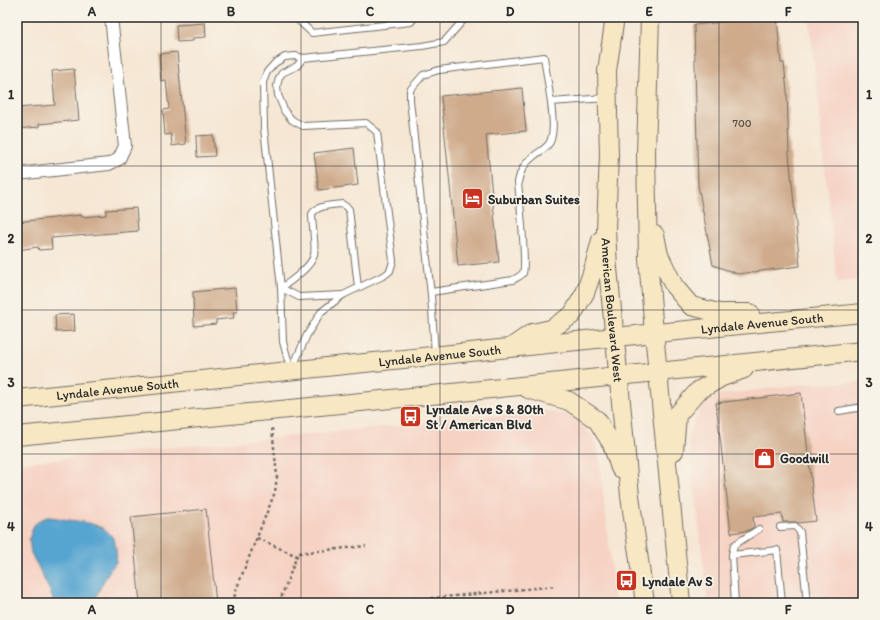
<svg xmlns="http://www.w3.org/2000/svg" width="880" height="620" font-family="Itim,sans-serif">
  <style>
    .built { fill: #f6d2c3 }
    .water { fill: #56a5d0; stroke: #40687e }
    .building { fill: #cfab8c }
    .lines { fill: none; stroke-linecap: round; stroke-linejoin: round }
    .service-casing { stroke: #726d66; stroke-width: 8 }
    .minor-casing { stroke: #726d66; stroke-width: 14 }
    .secondary-casing { stroke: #726d66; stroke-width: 20 }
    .path { stroke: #726d66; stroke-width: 2.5; stroke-dasharray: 3 3; stroke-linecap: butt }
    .service { stroke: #fff; stroke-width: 6 }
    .minor { stroke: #fff; stroke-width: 12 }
    .secondary { stroke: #f8e7c3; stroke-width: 18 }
    .grid { fill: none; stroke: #2b2b2b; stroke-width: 1; stroke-opacity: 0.55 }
    .labels { text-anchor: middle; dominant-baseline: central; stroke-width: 3.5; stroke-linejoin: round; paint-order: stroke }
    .number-label { font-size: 11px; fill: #544b43 }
    .poi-label { font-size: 13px; font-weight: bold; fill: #2b2b2b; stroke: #f7f3e8; text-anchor: start }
    .street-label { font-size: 13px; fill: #2b2b2b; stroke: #f7f3e8 }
    .neatline { fill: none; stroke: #2b2b2b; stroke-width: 1.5 }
    .grid-label { font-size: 13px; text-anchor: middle; font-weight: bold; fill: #2b2b2b }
  </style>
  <rect width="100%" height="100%" fill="#f7f3e8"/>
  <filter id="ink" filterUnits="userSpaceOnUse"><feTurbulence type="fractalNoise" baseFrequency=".025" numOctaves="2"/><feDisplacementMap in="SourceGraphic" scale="8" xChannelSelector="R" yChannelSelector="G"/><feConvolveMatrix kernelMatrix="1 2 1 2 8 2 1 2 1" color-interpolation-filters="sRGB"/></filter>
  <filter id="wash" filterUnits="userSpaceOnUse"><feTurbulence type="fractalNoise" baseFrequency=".012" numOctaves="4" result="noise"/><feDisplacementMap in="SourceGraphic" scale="16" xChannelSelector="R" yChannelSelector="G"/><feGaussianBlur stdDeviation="0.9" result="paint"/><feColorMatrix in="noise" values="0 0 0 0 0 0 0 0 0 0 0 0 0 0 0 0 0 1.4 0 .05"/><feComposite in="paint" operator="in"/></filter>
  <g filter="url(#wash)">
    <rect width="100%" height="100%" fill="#f6e7d4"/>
    <!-- built -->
    <g class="built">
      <path d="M809 17H863V280L837 282Z"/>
      <path d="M863 382V603H708L688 436 702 406 718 395 805 384Z"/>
      <path d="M543 411 569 415 580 423 590 434 596 443 599 454 615 603H17V463Z"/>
    </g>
    <!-- water -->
    <path class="water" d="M47 517C55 517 61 519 68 520 87 522 115 525 116 550 116 553 117 559 116 562 115 565 112 567 110 570 104 580 98 591 94 603H54L50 591 31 553 29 539 34 525 40 520Z"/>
    <g id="blocks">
      <!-- building -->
      <g class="building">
        <path d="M770 17H777L781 63H784L787 92 789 153 800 266 738 274 713 265 698 185 694 25Z"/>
        <path d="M205 23 206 37 193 38V41L177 42 176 25Z"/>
        <path d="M177 52 186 144 172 146 171 134 165 135 163 110 169 109 166 80 161 81 159 54Z"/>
        <path d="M74 69 79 120 39 124V127L17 129V108L55 105 52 71Z"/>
        <path d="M522 88 526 131 486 135 499 262 458 266 441 96Z"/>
        <path d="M213 135 215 156 197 157 196 136Z"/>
        <path d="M354 148 358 185 319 190 314 153Z"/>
        <path d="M136 208 138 231 51 238 52 249 39 250 38 247 17 250V222L81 215 82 217 106 215V210Z"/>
        <path d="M235 288 237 312H233L234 318 216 320V324L194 326 193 292Z"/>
        <path d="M74 314 75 331 56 332 55 315Z"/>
        <path d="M801 393 816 521 798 523 795 522H783L782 514 753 517 754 527 747 531 731 533 716 403Z"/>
        <path d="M206 509 216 603H140L131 517Z"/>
      </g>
    </g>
  </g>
  <g filter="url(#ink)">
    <use href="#blocks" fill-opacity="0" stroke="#726d66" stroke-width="1"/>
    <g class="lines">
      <defs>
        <g id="service">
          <path d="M295 17 312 33 411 22 415 17"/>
          <path d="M303 58 297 66 282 73 279 78 277 86 278 95 285 112 292 120 303 126 366 123 377 132 393 261 390 271 385 275 343 295 321 312 307 335 291 371 283 342 281 288C290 282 312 266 314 255 316 246 312 225 312 214 317 205 333 205 342 204L349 209 358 287"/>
          <path d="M431 292 513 280C516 278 521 276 523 273 527 265 519 195 518 182 520 171 524 163 534 156 540 151 546 149 550 142 555 130 552 114 551 102"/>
          <path d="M343 295 299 297 281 288 264 128 263 82 267 72 275 63 285 57 295 56 303 58 422 46 444 42 466 17"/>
          <path d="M861 353 863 370"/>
          <path d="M435 354 431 295 410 100V90L423 75 439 70 544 57 551 102 606 98"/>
          <path d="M839 411 863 407"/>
          <path d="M780 527 795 526 800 532 807 603"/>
          <path d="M732 555 777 550 782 603"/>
          <path d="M735 603 732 555 734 545 759 529"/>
        </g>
        <path id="minor" d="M17 174 109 164 119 159 125 146 111 17"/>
        <g id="secondary">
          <path id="s1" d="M615 17 607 71 609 155 606 229 608 268 630 496 645 603"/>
          <path d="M650 17 646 153 648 258 654 333 681 603"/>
          <path d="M655 235 659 255 674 286 691 306 719 313H750"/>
          <path d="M513 346 532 333 551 329 572 315 585 293 593 270 601 240"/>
          <path d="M528 389 569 401 597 420 612 444 620 468"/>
          <path id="s2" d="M17 399 615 337 863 313"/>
          <path d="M17 436 442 394 863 351"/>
          <path d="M674 451 677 415 698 391 722 377 744 369"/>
        </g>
      </defs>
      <!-- service casing -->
      <use href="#service" class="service-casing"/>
      <!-- minor casing -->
      <use href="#minor" class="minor-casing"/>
      <!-- secondary casing -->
      <use href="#secondary" class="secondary-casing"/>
      <!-- path -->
      <g class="path">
        <path d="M257 538 297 556"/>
        <path d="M233 603 236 590 275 492 277 476 272 428"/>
        <path d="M282 603V595L298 553 366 546"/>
        <path d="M383 603 556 586"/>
      </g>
      <!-- service -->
      <use href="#service" class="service"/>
      <!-- minor -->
      <use href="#minor" class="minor"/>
      <!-- secondary -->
      <use href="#secondary" class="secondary"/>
    </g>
  </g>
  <!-- grid -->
  <path class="grid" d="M161 17V603M301 17V603M440 17V603M579 17V603M719 17V603M17 166H863M17 310H863M17 454H863"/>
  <!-- icons -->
  <defs>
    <symbol id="hotel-square" viewBox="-11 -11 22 22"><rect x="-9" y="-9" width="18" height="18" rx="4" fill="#c8321e" stroke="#f7f3e8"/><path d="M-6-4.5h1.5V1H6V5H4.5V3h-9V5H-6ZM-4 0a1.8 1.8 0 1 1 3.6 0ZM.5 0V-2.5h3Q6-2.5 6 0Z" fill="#fff"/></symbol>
    <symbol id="bus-square" viewBox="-11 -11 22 22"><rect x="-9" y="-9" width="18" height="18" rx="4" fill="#c8321e" stroke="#f7f3e8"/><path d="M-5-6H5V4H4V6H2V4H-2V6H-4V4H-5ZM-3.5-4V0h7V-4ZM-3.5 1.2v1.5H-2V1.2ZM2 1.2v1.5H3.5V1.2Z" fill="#fff"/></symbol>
    <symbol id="shop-square" viewBox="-11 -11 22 22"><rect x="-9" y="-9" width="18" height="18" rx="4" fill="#c8321e" stroke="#f7f3e8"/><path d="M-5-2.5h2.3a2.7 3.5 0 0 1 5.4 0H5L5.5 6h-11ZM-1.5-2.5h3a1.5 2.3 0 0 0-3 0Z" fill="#fff"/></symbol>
  </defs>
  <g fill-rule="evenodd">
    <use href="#hotel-square" x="460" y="186" width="25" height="25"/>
    <use href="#bus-square" x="398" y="404" width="25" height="25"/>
    <use href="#shop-square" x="752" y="446" width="25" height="25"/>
    <use href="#bus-square" x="614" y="568" width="25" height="25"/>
  </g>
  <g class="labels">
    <!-- number labels -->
    <g class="number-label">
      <text x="742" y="123">700</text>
    </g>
    <!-- poi labels -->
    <g class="poi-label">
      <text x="488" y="199">Suburban Suites</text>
      <text x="426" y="409">Lyndale Ave S &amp; 80th<tspan x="426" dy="15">St / American Blvd</tspan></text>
      <text x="780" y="458">Goodwill</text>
      <text x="642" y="581">Lyndale Av S</text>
    </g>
    <!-- street labels -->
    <g class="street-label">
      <text stroke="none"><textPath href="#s1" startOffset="294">American Boulevard West</textPath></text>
      <text stroke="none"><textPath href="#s2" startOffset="749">Lyndale Avenue South</textPath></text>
      <text stroke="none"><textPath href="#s2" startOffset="425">Lyndale Avenue South</textPath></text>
      <text stroke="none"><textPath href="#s2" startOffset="101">Lyndale Avenue South</textPath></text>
    </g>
  </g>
  <!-- margin -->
  <rect width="880" height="620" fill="none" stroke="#f7f3e8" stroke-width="44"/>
  <rect x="22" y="22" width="836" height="576" class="neatline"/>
  <g class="grid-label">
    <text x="92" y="16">A</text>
    <text x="231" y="16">B</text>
    <text x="370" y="16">C</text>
    <text x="510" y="16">D</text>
    <text x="649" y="16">E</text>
    <text x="788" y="16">F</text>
    <text x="11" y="99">1</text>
    <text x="869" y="99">1</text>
    <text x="11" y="243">2</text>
    <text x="869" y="243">2</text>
    <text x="11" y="387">3</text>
    <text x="869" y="387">3</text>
    <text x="11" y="531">4</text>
    <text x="869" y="531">4</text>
    <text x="92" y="614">A</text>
    <text x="231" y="614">B</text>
    <text x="370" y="614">C</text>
    <text x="510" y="614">D</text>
    <text x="649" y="614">E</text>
    <text x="788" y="614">F</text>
  </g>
</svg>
